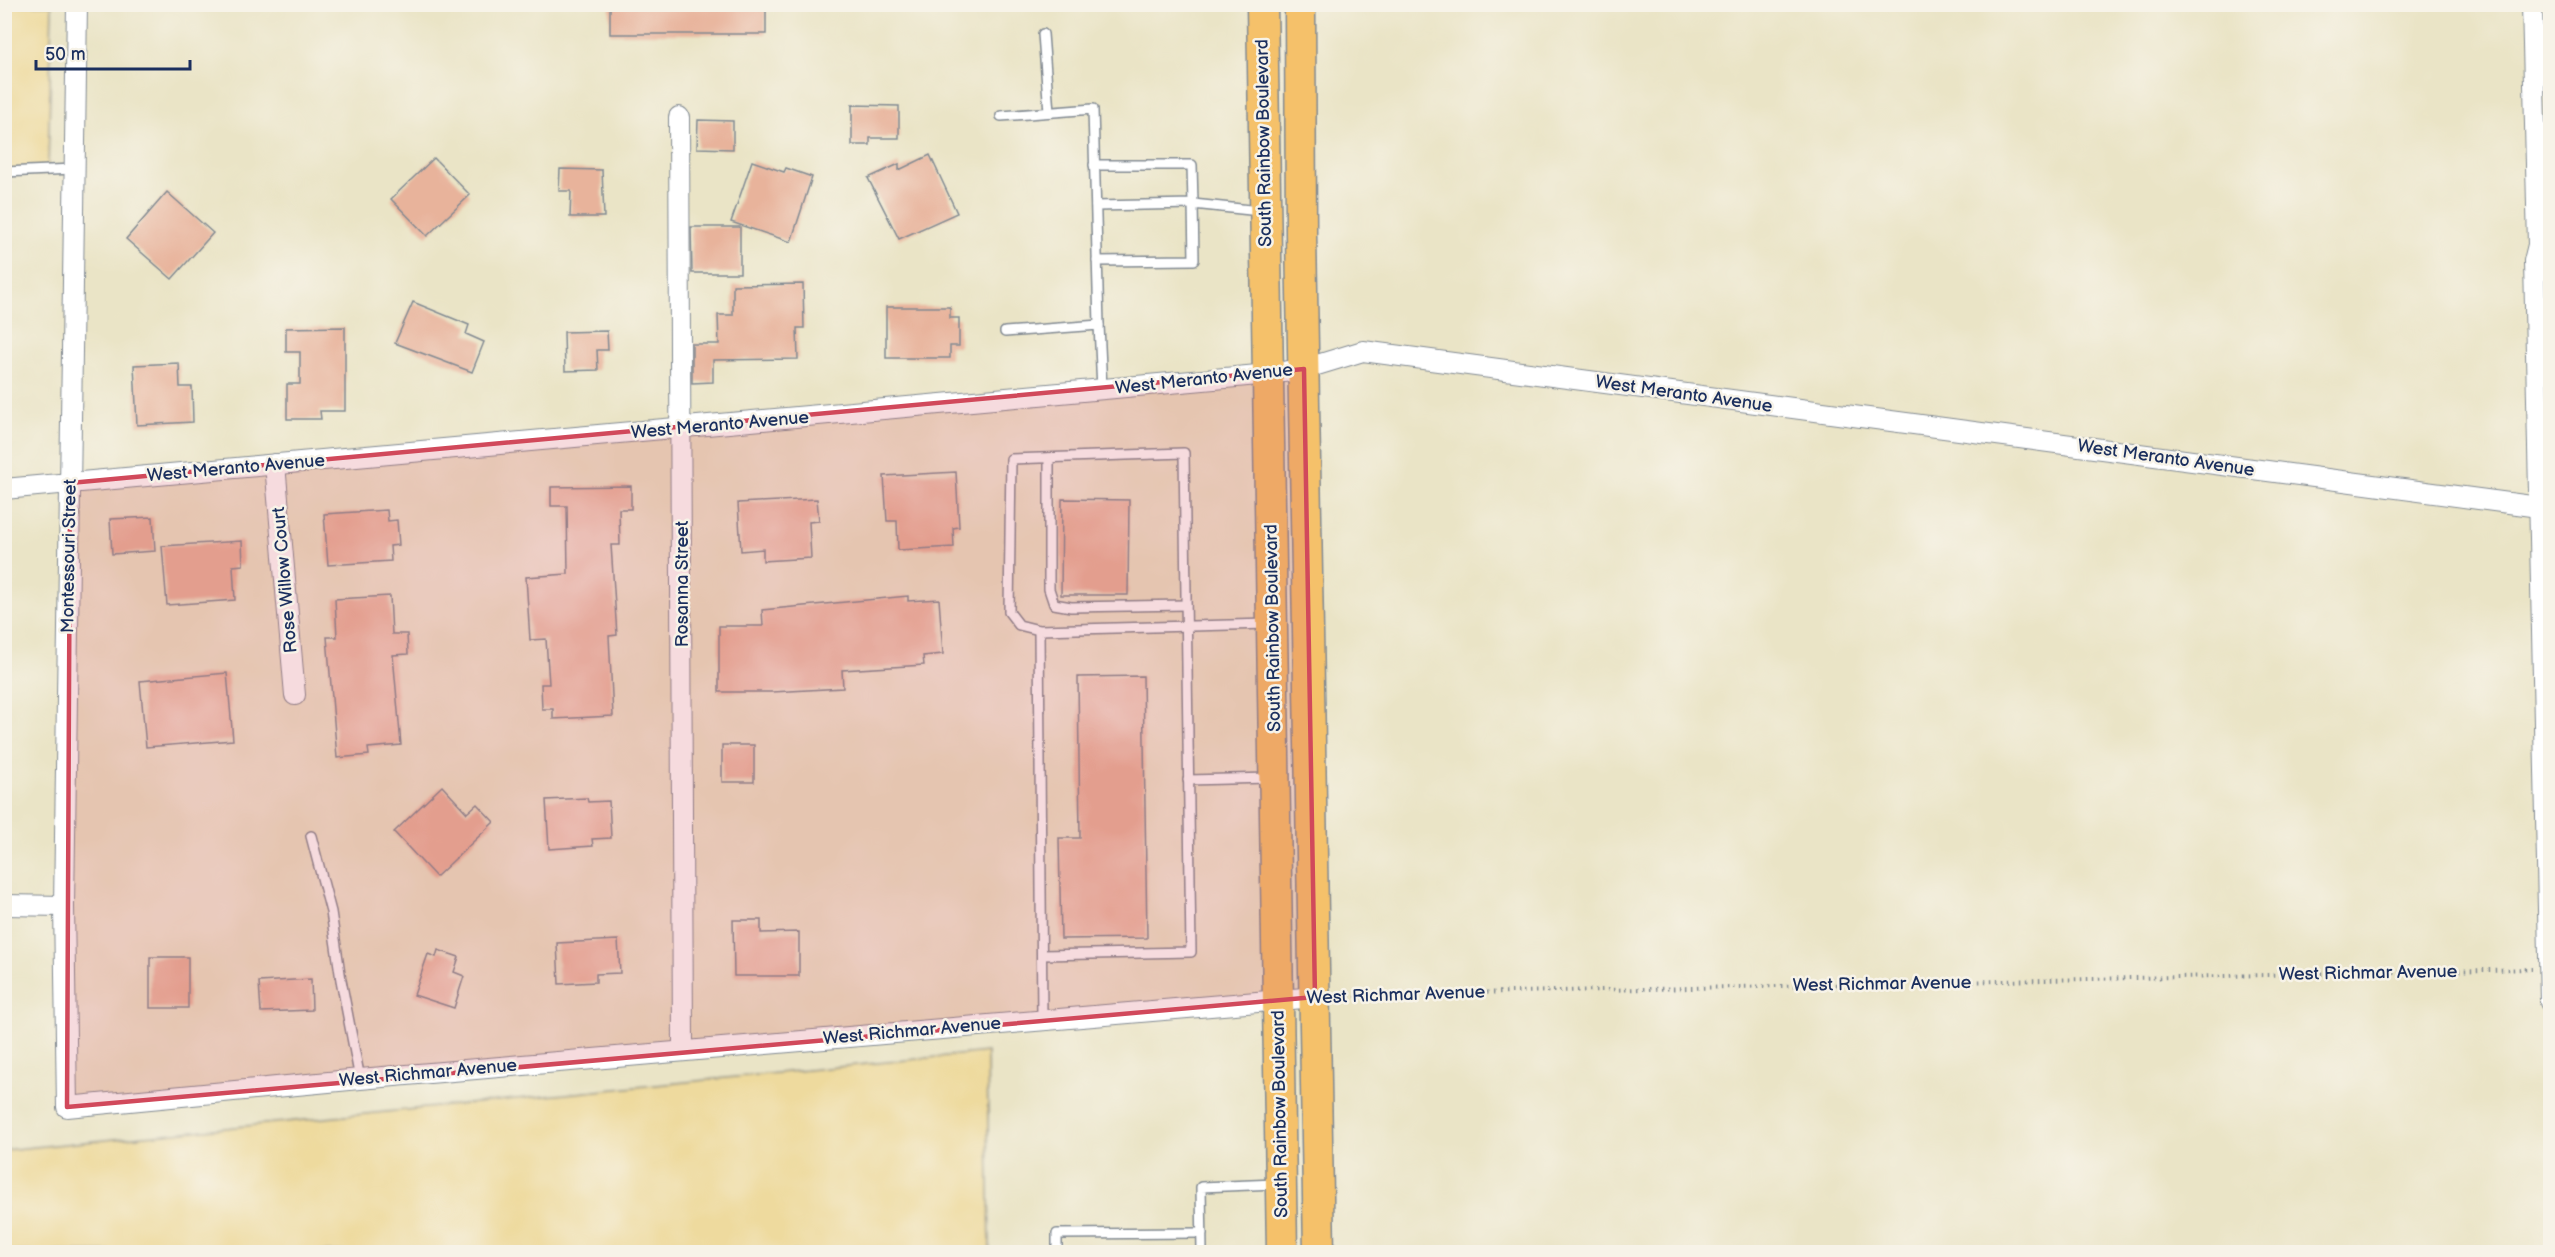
<svg xmlns="http://www.w3.org/2000/svg" width="2555" height="1257" font-family="'Balsamiq Sans',sans-serif">
  <style>
    .sand { fill: #eeda9e; stroke: #84847e; stroke-width: 1.5 }
    .building { fill: #e8b39b }
    .lines { fill: none; stroke-linecap: round; stroke-linejoin: round }
    .lane-casing { stroke: #828a92; stroke-width: 12 }
    .street-casing { stroke: #828a92; stroke-width: 22 }
    .primary-casing { stroke: #828a92; stroke-width: 33 }
    .path { stroke: #828a92; stroke-width: 4; stroke-dasharray: 1.5 4.5; stroke-linecap: butt }
    .lane { stroke: #fff; stroke-width: 9 }
    .street { stroke: #fff; stroke-width: 20 }
    .primary { stroke: #f5c16b; stroke-width: 30 }
    .marked { fill: #d1495b; fill-opacity: 0.2; stroke: #d1495b; stroke-width: 4.5; stroke-linejoin: round }
    .labels { text-anchor: middle; dominant-baseline: central; stroke-width: 5; stroke-linejoin: round; paint-order: stroke }
    .street-label { font-size: 18px; fill: #1b2f5e; stroke: #f7f3e8 }
  </style>
  <rect width="100%" height="100%" fill="#f7f3e8"/>
  <filter id="ink" filterUnits="userSpaceOnUse"><feTurbulence type="fractalNoise" baseFrequency=".0167" numOctaves="2"/><feDisplacementMap in="SourceGraphic" scale="12" xChannelSelector="R" yChannelSelector="G"/><feConvolveMatrix kernelMatrix="1 2 1 2 8 2 1 2 1" color-interpolation-filters="sRGB"/></filter>
  <filter id="wash" filterUnits="userSpaceOnUse"><feTurbulence type="fractalNoise" baseFrequency=".008" numOctaves="4" result="noise"/><feDisplacementMap in="SourceGraphic" scale="24" xChannelSelector="R" yChannelSelector="G"/><feGaussianBlur stdDeviation="1.35" result="paint"/><feColorMatrix in="noise" values="0 0 0 0 0 0 0 0 0 0 0 0 0 0 0 0 0 1.4 0 .05"/><feComposite in="paint" operator="in"/></filter>
  <g filter="url(#wash)">
    <rect width="100%" height="100%" fill="#eae4c6"/>
    <!-- sand -->
    <g class="sand">
      <path d="M5 5H52L48 170 5 174Z"/>
      <path d="M987 1052 990 1252H5V1150Z"/>
    </g>
    <g id="blocks">
      <!-- building -->
      <g class="building">
        <rect x="610" y="4" width="156" height="30"/>
        <path d="M852 105 899 106V138H870V145H852Z"/>
        <path d="M698 120 733 121V149L697 148Z"/>
        <path d="M930 155 957 213 899 239 868 178 899 164V170Z"/>
        <path d="M434 158 470 195 427 236 391 199Z"/>
        <path d="M752 161 784 172 786 168 812 177 791 242 731 222Z"/>
        <path d="M560 169 602 170 604 217H570L571 191H559Z"/>
        <path d="M167 192 213 233 172 279 126 239Z"/>
        <path d="M691 227H740V273H692Z"/>
        <path d="M803 284 804 328H797L798 359 713 360V382L692 383V344H719L718 315H733V285Z"/>
        <path d="M413 302 469 325 466 334 484 342 472 372 395 343Z"/>
        <path d="M886 307H950V318H959V346H950V358H886Z"/>
        <path d="M345 327V411H320L321 419H287V384H300V352H286V328Z"/>
        <path d="M607 331 608 350H597L598 370 565 371 564 332Z"/>
        <path d="M179 363 180 387H192L193 422 137 425 134 365Z"/>
        <path d="M956 472 959 527 953 528 954 547 898 550 897 521H887L884 476Z"/>
        <path d="M631 486V509H619L620 545H611L617 635 609 636 613 716 553 719V709H542L541 684H549L546 639 530 640 526 577 568 574 567 506H551V487Z"/>
        <path d="M817 499 819 521 809 522 811 558 763 561V549L741 551 738 503Z"/>
        <path d="M1062 499 1129 500 1128 595H1061Z"/>
        <path d="M387 510 388 521 397 520 399 545 390 546 391 561 328 565 324 514Z"/>
        <path d="M153 517 155 551 112 554 110 519Z"/>
        <path d="M242 541 243 565 233 566 235 600 167 605 162 546Z"/>
        <path d="M390 596 392 634H407L408 654 393 655 401 745 368 748 369 755 337 758 327 637H337L335 599Z"/>
        <path d="M908 596V601L939 599 943 654 923 656 924 665 842 670 843 688 772 692H719V626H763L762 610Z"/>
        <path d="M227 673 233 740 146 747 140 681Z"/>
        <path d="M1143 676 1147 938 1061 939 1059 838H1080L1078 677Z"/>
        <rect x="722" y="745" width="32" height="37"/>
        <path d="M442 786 467 813 477 804 494 822 436 877 394 832Z"/>
        <path d="M587 798 588 802 609 801 611 838 592 839 593 846 549 849 546 800Z"/>
        <path d="M733 920H761V933L799 932V976H734Z"/>
        <path d="M618 940 620 973 596 974V982L559 984 557 943Z"/>
        <path d="M438 950 459 957 454 972 464 976 454 1008 414 995 428 954 436 957Z"/>
        <rect x="150" y="957" width="38" height="51"/>
        <path d="M311 979 312 1010 261 1012 259 982Z"/>
      </g>
    </g>
  </g>
  <g filter="url(#ink)">
    <use href="#blocks" fill-opacity="0" stroke="#828a92" stroke-width="1.5"/>
    <g class="lines">
      <defs>
        <g id="lane">
          <path d="M1043 34 1049 112"/>
          <path d="M1001 116 1093 109 1099 325"/>
          <path d="M1094 165H1192L1193 204 1096 206"/>
          <path d="M4 172 74 169"/>
          <path d="M1097 261 1194 260 1193 204 1260 211"/>
          <path d="M2534 261 2550 260"/>
          <path d="M1005 332 1099 325 1102 389"/>
          <path d="M1049 458V589L1054 604 1071 607 1186 605"/>
          <path d="M1039 630 1019 625 1009 612 1011 459 1184 453 1191 952 1042 955"/>
          <path d="M1188 780 1270 778"/>
          <path d="M311 836 331 912 341 980 360 1079"/>
          <path d="M1042 1019 1039 630 1268 624"/>
          <path d="M1057 1252V1234L1202 1233"/>
          <path d="M1202 1252 1201 1187 1276 1184"/>
        </g>
        <g id="street">
          <path d="M77 4 64 906 67 1107 360 1079 1315 997"/>
          <path d="M2532 4 2538 245 2534 261 2550 1002"/>
          <path d="M679 117 683 1051"/>
          <path d="M275 464 295 695"/>
          <path d="M4 489 1269 374 1304 369 1363 351 2539 507"/>
          <path d="M4 905 64 906"/>
        </g>
        <g id="primary">
          <path d="M1262 4 1282 1252"/>
          <path d="M1300 4 1301 234 1319 1252"/>
        </g>
      </defs>
      <!-- lane casing -->
      <use href="#lane" class="lane-casing"/>
      <!-- street casing -->
      <use href="#street" class="street-casing"/>
      <!-- primary casing -->
      <use href="#primary" class="primary-casing"/>
      <!-- path -->
      <path class="path" d="M1337 996 2532 969"/>
      <!-- lane -->
      <use href="#lane" class="lane"/>
      <!-- street -->
      <use href="#street" class="street"/>
      <!-- primary -->
      <use href="#primary" class="primary"/>
    </g>
  </g>
  <!-- marked area -->
  <path class="marked" d="M1304 369 1315 997 67 1107 70 483Z"/>
  <g class="labels">
    <!-- street labels -->
    <g class="street-label">
      <text transform="translate(1264 143) rotate(-91)">South Rainbow Boulevard</text>
      <text transform="translate(1204 379) rotate(-6)">West Meranto Avenue</text>
      <text transform="translate(1684 394) rotate(8)">West Meranto Avenue</text>
      <text transform="translate(720 425) rotate(-5)">West Meranto Avenue</text>
      <text transform="translate(2166 458) rotate(8)">West Meranto Avenue</text>
      <text transform="translate(236 468) rotate(-5)">West Meranto Avenue</text>
      <text transform="translate(69 556) rotate(-89)">Montessouri Street</text>
      <text transform="translate(285 580) rotate(-95)">Rose Willow Court</text>
      <text transform="translate(682 584) rotate(-90)">Rosanna Street</text>
      <text transform="translate(1273 628) rotate(-91)">South Rainbow Boulevard</text>
      <text transform="translate(2368 973) rotate(-1)">West Richmar Avenue</text>
      <text transform="translate(1882 984) rotate(-1)">West Richmar Avenue</text>
      <text transform="translate(1396 995) rotate(-2)">West Richmar Avenue</text>
      <text transform="translate(912 1031) rotate(-5)">West Richmar Avenue</text>
      <text transform="translate(428 1073) rotate(-5)">West Richmar Avenue</text>
      <text transform="translate(1280 1114) rotate(-91)">South Rainbow Boulevard</text>
    </g>
  </g>
  <!-- margin -->
  <rect width="2555" height="1257" fill="none" stroke="#f7f3e8" stroke-width="24"/>
  <!-- scale -->
  <path d="M36 60v9h154v-9" fill="none" stroke="#1b2f5e" stroke-width="3"/>
  <text x="45" y="60" font-size="18" fill="#1b2f5e" stroke="#f7f3e8" stroke-width="4.5" paint-order="stroke">50 m</text>
</svg>
